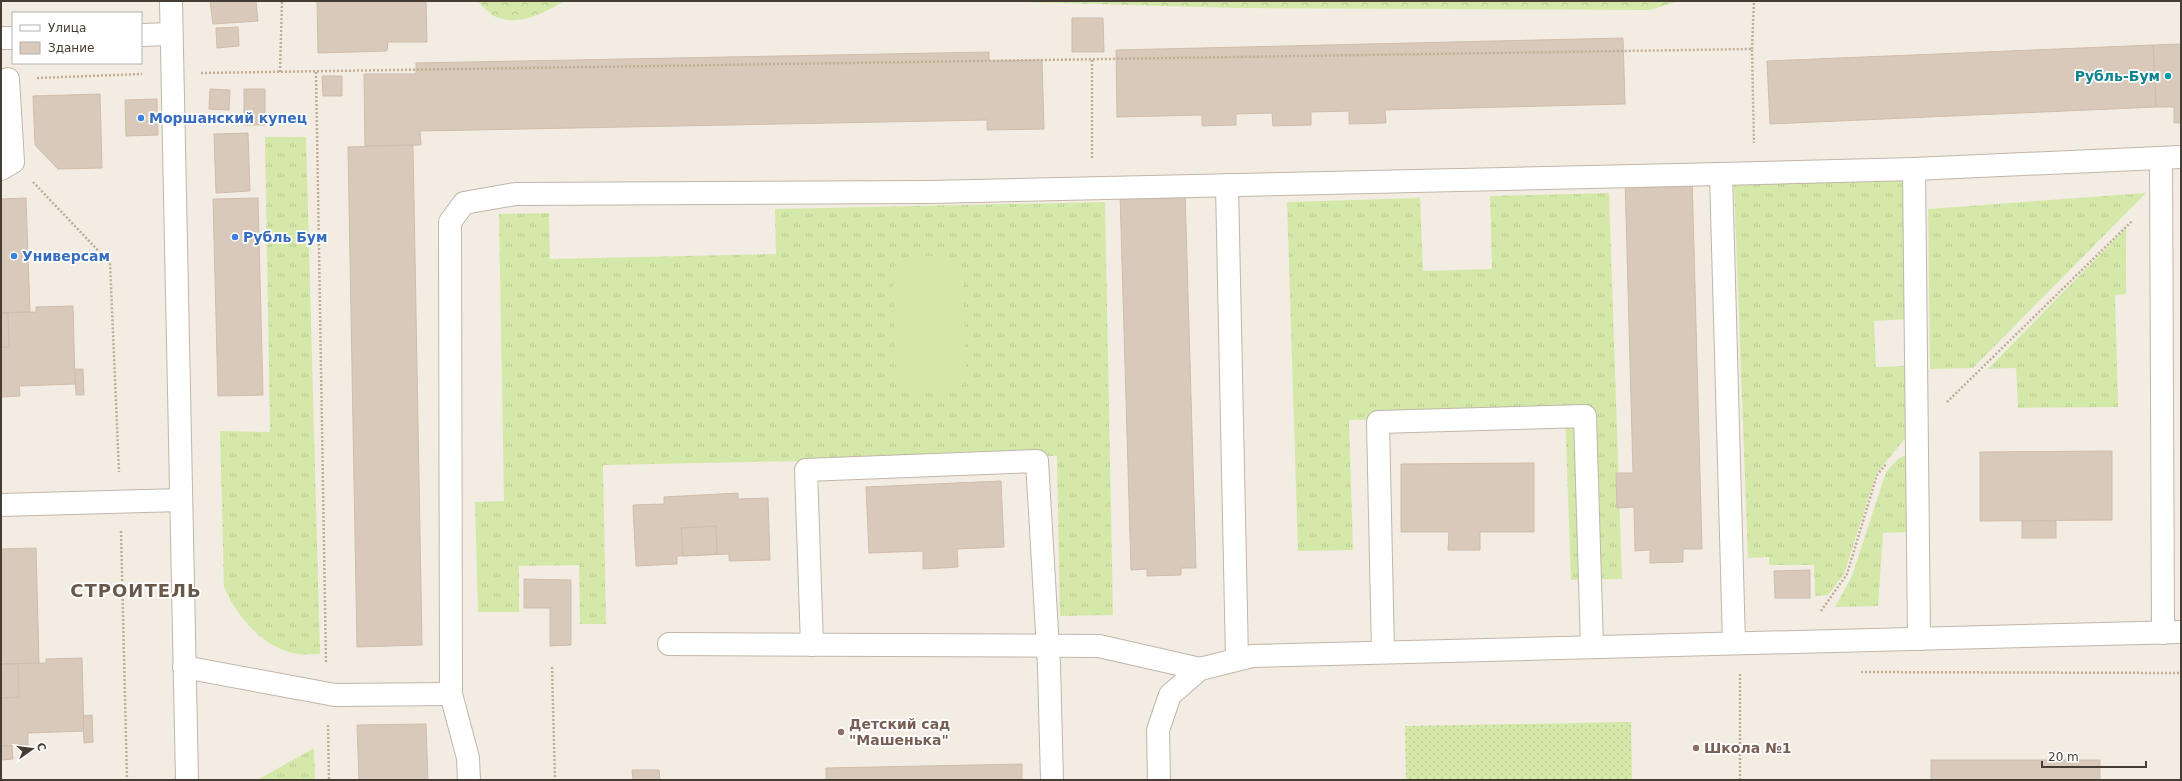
<svg xmlns="http://www.w3.org/2000/svg" width="2182" height="781" font-family="'DejaVu Sans',sans-serif">
  <style>
    .grass { fill: url(#grass-tufts) }
    .forest { fill: url(#forest-crowns) }
    .garden { fill: url(#garden-dots) }
    .pitch { fill: #d4e9a9 }
    .building { fill: #d8c9bb; stroke: #d0bdab }
    .lines { fill: none; stroke-linecap: round; stroke-linejoin: round }
    .minor-casing { stroke: #c1b6a8; stroke-width: 24 }
    .path { stroke: #c1ad96; stroke-width: 2.5; stroke-dasharray: 2 2; stroke-linecap: butt }
    .minor { stroke: #fff; stroke-width: 22 }
    .culture-dot { fill: #0f9aa8; stroke: #fff; stroke-width: 1.5 }
    .shop-dot { fill: #3f7fe0; stroke: #fff; stroke-width: 1.5 }
    .education-dot { fill: #8d6e63; stroke: #fff; stroke-width: 1.5 }
    .labels { text-anchor: middle; dominant-baseline: central; stroke-width: 3.5; stroke-linejoin: round; paint-order: stroke }
    .culture-label { font-size: 14px; font-weight: bold; fill: #0d838f; stroke: #fff; text-anchor: end }
    .shop-label { font-size: 14px; font-weight: bold; fill: #366cbe; stroke: #fff; text-anchor: start }
    .education-label { font-size: 14px; font-weight: bold; fill: #785e54; stroke: #fff; text-anchor: start }
    .district-label { font-size: 18px; font-weight: bold; letter-spacing: 1px; fill: #68584a; stroke: #fff }
  </style>
  <defs>
    <pattern id="grass-tufts" width="24" height="20" patternUnits="userSpaceOnUse"><rect width="24" height="20" fill="#d4e9a9"/><path d="M3 7l-1-3M5 7V3M7 7l1-3M15 17l-1-3M17 17v-4M19 17l1-3" fill="none" stroke="#b7c992"/></pattern>
    <pattern id="forest-crowns" width="20" height="18" patternUnits="userSpaceOnUse"><rect width="20" height="18" fill="#d4e9a9"/><path d="M2 6a3 3 0 1 1 6 0M12 15a3 3 0 1 1 6 0" fill="none" stroke="#b7c992"/></pattern>
    <pattern id="garden-dots" width="8" height="8" patternUnits="userSpaceOnUse"><rect width="8" height="8" fill="#d4e9a9"/><path d="M2 2h.1M6 6h.1" fill="none" stroke="#b7c992" stroke-width="1.8" stroke-linecap="round"/></pattern>
  </defs>
  <rect width="100%" height="100%" fill="#f3ece3"/>
  <!-- grass -->
  <g class="grass">
    <path d="M265 137H306L320 654C313 654 305 655 298 654 264 649 237 617 224 587L220 431 270 432Z"/>
    <path d="M1914 180 1909 319 1874 321 1876 367 1906 366 1908 435 1876 474 1844 574 1828 595 1815 596 1814 565H1769V557L1748 558 1734 184Z"/>
    <path d="M1609 193 1622 579 1571 580 1565 414 1349 420 1353 550 1298 551 1287 202 1420 198 1423 271 1492 269 1490 196Z"/>
    <path d="M2146 193 1973 368 1930 369 1928 209Z"/>
    <path d="M1105 202 1113 615 1060 616 1057 456 603 465 606 624H580L579 565 519 566V612H478L475 502 504 501 499 214 549 213 550 259 776 254 775 209Z"/>
    <path d="M2126 228V294L2115 295 2118 407 2018 408 2016 368 1988 369Z"/>
    <path d="M1904 456H1906L1908 532 1883 533 1878 606 1835 607 1852 576 1886 472 1898 459Z"/>
    <path d="M314 748 315 780H257Z"/>
  </g>
  <!-- forest -->
  <g class="forest">
    <path d="M477 1H565C545 12 514 30 491 14 486 10 482 5 477 1Z"/>
    <path d="M985 1H1679L1650 10 1235 8Z"/>
  </g>
  <!-- garden -->
  <path class="garden" d="M1631 722 1632 780H1406L1405 726Z"/>
  <!-- pitch -->
  <path class="pitch" d="M947 256 958 262 963 273 966 374C964 385 962 388 951 390L904 391 899 389 896 379 893 269C902 252 931 257 947 256Z"/>
  <!-- building -->
  <g class="building">
    <path d="M210 1H256L258 21 213 24Z"/>
    <path d="M317 1H426L427 42H388L387 51 318 53Z"/>
    <path d="M1072 18H1103L1104 52H1072Z"/>
    <path d="M238 27 239 46 217 48 216 28Z"/>
    <path d="M1623 38 1625 104 1385 110 1386 123 1349 124V111L1311 112V125L1273 126 1272 113 1236 114V125L1202 126V115L1117 117 1116 50Z"/>
    <path d="M2181 44V123H2174V107H2156L2153 45Z"/>
    <path d="M2153 45 2156 107 1770 124 1767 61Z"/>
    <path d="M989 52V61L1042 60 1044 129 987 130V120L420 131 421 145 365 146 364 74H416V63Z"/>
    <path d="M322 76H342V96H323Z"/>
    <path d="M210 89 230 90 229 110 209 109Z"/>
    <rect x="244" y="89" width="21" height="36"/>
    <path d="M100 94 102 168 58 169 35 145 33 96Z"/>
    <path d="M157 99 158 135 126 136 125 100Z"/>
    <path d="M248 133 250 191 216 193 214 134Z"/>
    <path d="M413 145 422 645 357 647 348 147Z"/>
    <path d="M1692 175 1702 549H1683V562L1650 563V550L1635 551 1634 507 1617 508 1616 473H1633L1625 177Z"/>
    <path d="M1185 191 1196 568H1181V575L1147 576V569L1131 570 1120 193Z"/>
    <path d="M26 198 30 312 1 313V199Z"/>
    <path d="M258 198 263 395 218 396 213 199Z"/>
    <path d="M73 306 75 384 19 386 20 396 1 397V313L36 312V307Z"/>
    <path d="M1 313H8L9 347H1Z"/>
    <path d="M75 369H83L84 395H76Z"/>
    <path d="M2112 451V520L1980 521V452Z"/>
    <path d="M1534 463V532H1480V550H1448L1449 532H1401V464Z"/>
    <path d="M1001 481 1004 547 957 549 958 567 923 569V551L869 553 866 487Z"/>
    <path d="M738 493V499L768 498 770 560 729 561V554L677 556V564L636 566 633 505 664 504V497Z"/>
    <rect x="2022" y="521" width="34" height="17"/>
    <path d="M716 526 717 554 683 556 681 528Z"/>
    <path d="M36 548 39 663 1 664V549Z"/>
    <path d="M1810 570V598H1775L1774 571Z"/>
    <path d="M524 579 571 580V645L550 646V608H524Z"/>
    <path d="M82 658 84 731 28 733V745L1 746V664L46 663V659Z"/>
    <path d="M1 664H18L19 697 1 698Z"/>
    <path d="M92 715 93 742 84 743 83 716Z"/>
    <path d="M426 724 428 780H359L357 725Z"/>
    <path d="M1 746H12L13 759 1 760Z"/>
    <rect x="1931" y="760" width="169" height="20"/>
    <path d="M1022 764V780H826V768Z"/>
    <path d="M632 770H659L660 780H633Z"/>
  </g>
  <g class="lines">
    <defs>
      <g id="minor">
        <path d="M171 1 187 780"/>
        <path d="M141 35 171 34"/>
        <path d="M1 38H13"/>
        <path d="M2161 158 2163 633"/>
        <path d="M1 169 13 162 8 79"/>
        <path d="M1914 169 1919 639"/>
        <path d="M1721 174 1734 643"/>
        <path d="M1227 185 1237 659"/>
        <path d="M1 505 181 500"/>
        <path d="M669 644 1099 646 1200 669"/>
        <path d="M812 645 806 470 1037 461 1049 666 1052 780"/>
        <path d="M1383 652 1378 422 1585 416 1592 647"/>
        <path d="M184 667 335 695 451 694"/>
        <path d="M469 780 468 758 451 694 450 222 464 203 515 194 930 192 1721 174 1914 169 2181 157"/>
        <path d="M1159 780 1158 730 1170 695 1200 669 1252 656 2181 632"/>
      </g>
    </defs>
    <!-- minor casing -->
    <use href="#minor" class="minor-casing"/>
    <!-- path -->
    <g class="path">
      <path d="M1752 49 1754 1"/>
      <path d="M1092 60V160"/>
      <path d="M280 72 282 1"/>
      <path d="M316 72 326 664"/>
      <path d="M201 73 1752 49 1754 143"/>
      <path d="M37 78 142 74"/>
      <path d="M33 182 110 263 119 472"/>
      <path d="M1947 402 2132 221"/>
      <path d="M121 531 127 780"/>
      <path d="M1821 611 1847 574 1877 475 1886 464"/>
      <path d="M552 667 555 780"/>
      <path d="M1861 672 2181 673"/>
      <path d="M328 725 329 780"/>
      <path d="M1740 780V673"/>
    </g>
    <!-- minor -->
    <use href="#minor" class="minor"/>
  </g>
  <!-- markers -->
  <circle class="culture-dot" cx="2168" cy="76" r="4"/>
  <g class="shop-dot">
    <circle cx="141" cy="118" r="4"/>
    <circle cx="235" cy="237" r="4"/>
    <circle cx="14" cy="256" r="4"/>
  </g>
  <g class="education-dot">
    <circle cx="841" cy="732" r="4"/>
    <circle cx="1696" cy="748" r="4"/>
  </g>
  <g class="labels">
    <!-- culture labels -->
    <g class="culture-label">
      <text x="2160" y="76">Рубль-Бум</text>
    </g>
    <!-- shop labels -->
    <g class="shop-label">
      <text x="149" y="118">Моршанский купец</text>
      <text x="243" y="237">Рубль Бум</text>
      <text x="22" y="256">Универсам</text>
    </g>
    <!-- education labels -->
    <g class="education-label">
      <text x="849" y="724">Детский сад<tspan x="849" dy="16">"Машенька"</tspan></text>
      <text x="1704" y="748">Школа №1</text>
    </g>
    <!-- district labels -->
    <g class="district-label">
      <text x="136" y="590">СТРОИТЕЛЬ</text>
    </g>
  </g>
  <!-- border -->
  <rect width="2182" height="781" fill="none" stroke="#453c33" stroke-width="4"/>
  <!-- legend -->
  <rect x="12" y="12" width="130" height="52" fill="#ffffff" stroke="#b5b1ad"/>
  <rect x="20" y="25" width="20" height="6" fill="#ffffff" stroke="#b5b1ad"/>
  <text x="48" y="32" font-size="12" fill="#453c33">Улица</text>
  <rect x="20" y="42" width="20" height="12" fill="#d8c9bb" stroke="#b5b1ad"/>
  <text x="48" y="52" font-size="12" fill="#453c33">Здание</text>
  <!-- north arrow -->
  <g transform="translate(32 749) rotate(76)" stroke="#ffffff" stroke-width="3" paint-order="stroke">
  <path d="M0-3L7 15L0 10L-7 15Z" fill="#453c33"/>
  <text y="-6" font-size="11" font-weight="bold" text-anchor="middle" fill="#453c33">С</text>
  </g>
  <!-- scale -->
  <path d="M2042 761v6h104v-6" fill="none" stroke="#453c33" stroke-width="2"/>
  <text x="2048" y="761" font-size="12" fill="#453c33" stroke="#ffffff" stroke-width="3" paint-order="stroke">20 m</text>
</svg>
